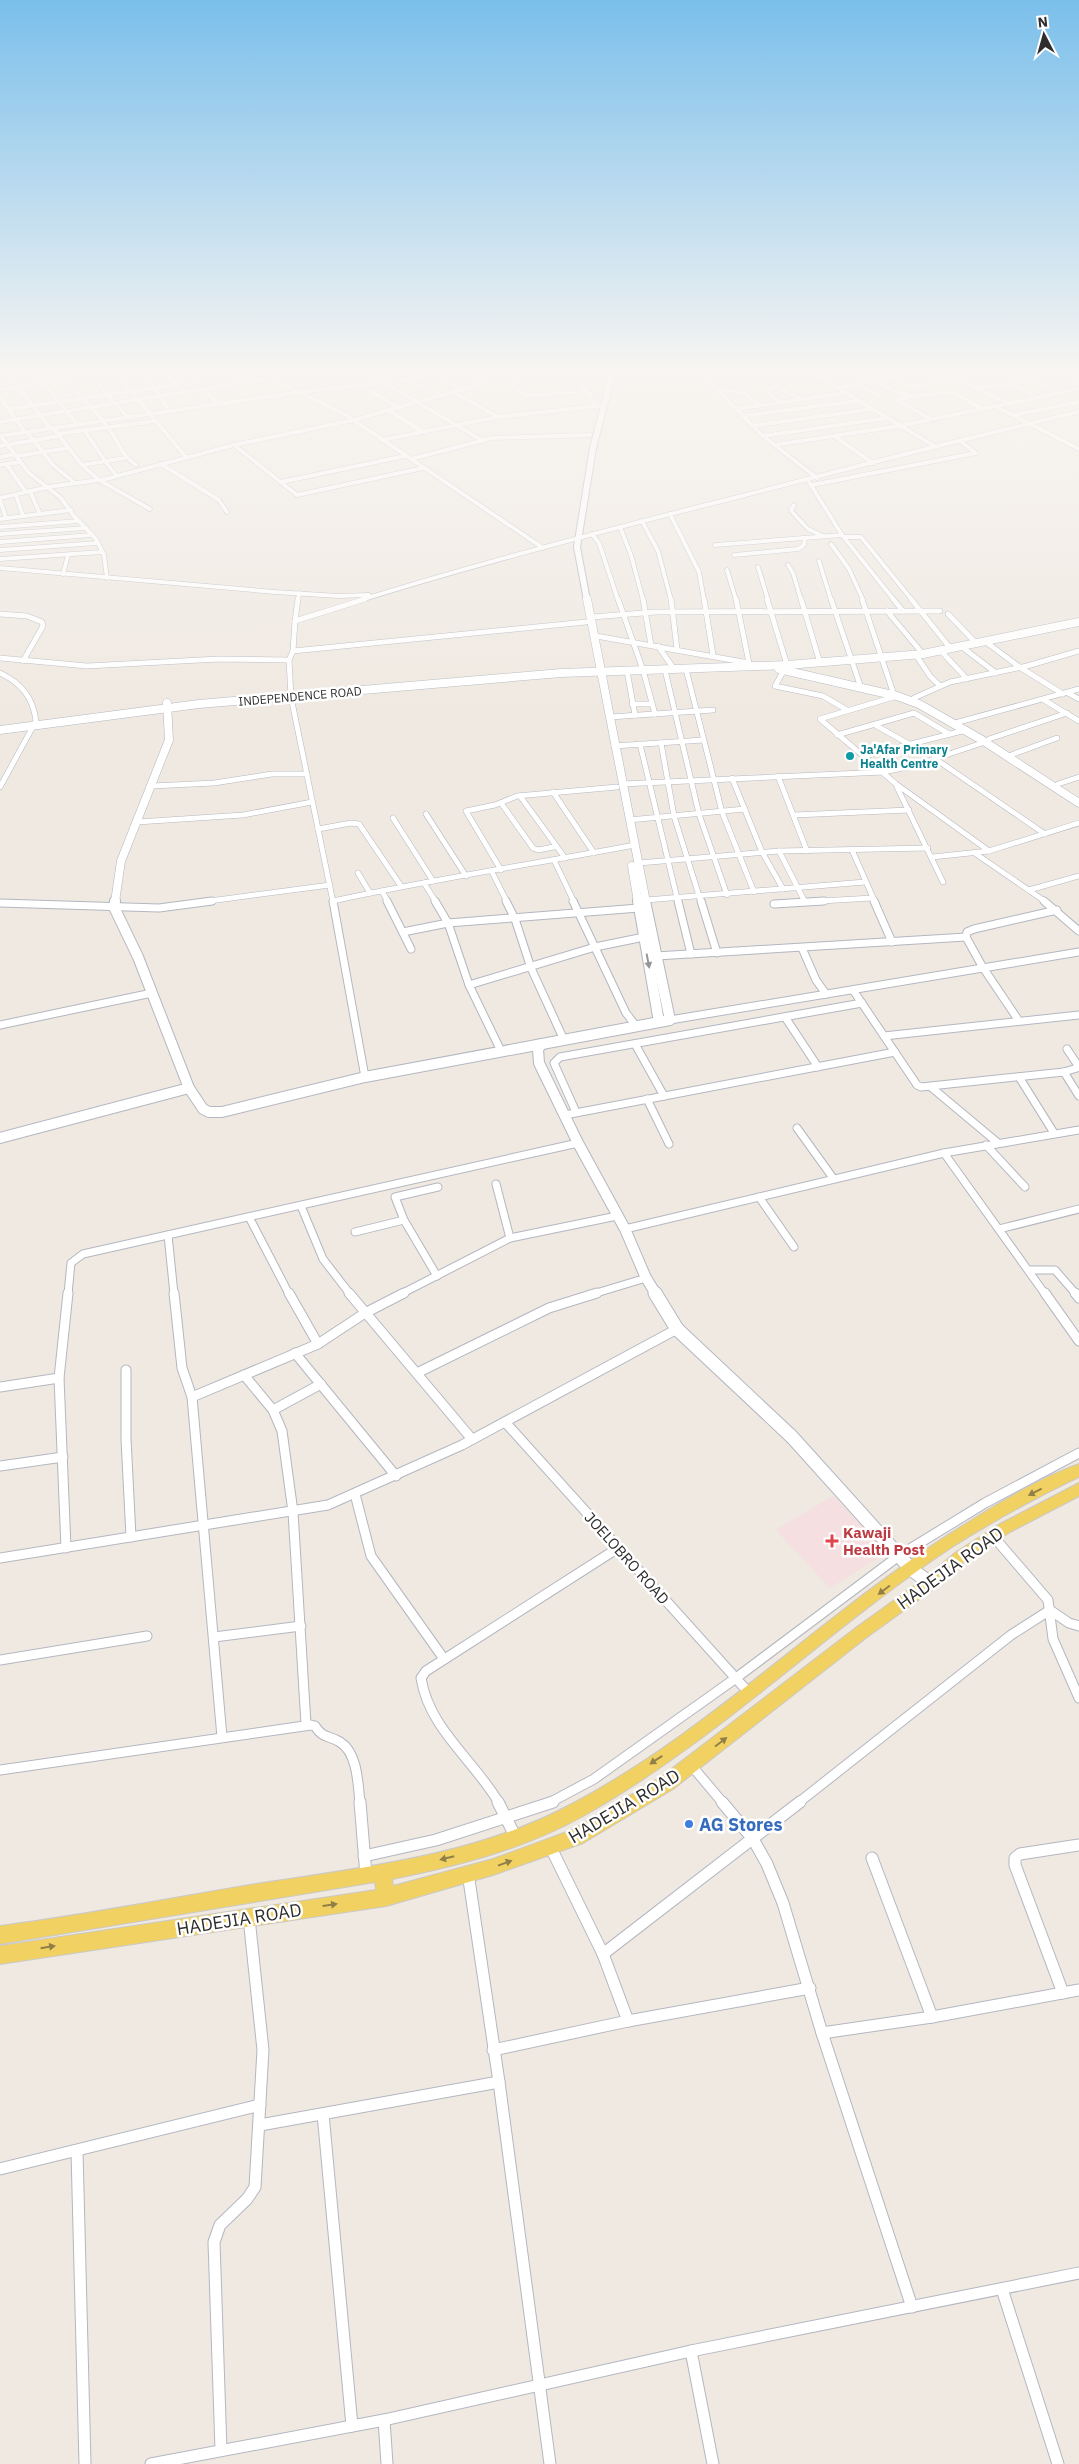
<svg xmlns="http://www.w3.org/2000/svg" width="1079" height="2464" font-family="'IBM Plex Sans',sans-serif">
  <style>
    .medical { fill: #f5dfe0 }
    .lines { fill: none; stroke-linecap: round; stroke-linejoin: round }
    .street-far4-casing { stroke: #b4b7c1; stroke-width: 5 }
    .street-far3-casing { stroke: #b4b7c1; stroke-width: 6 }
    .street-far2-casing { stroke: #b4b7c1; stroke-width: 9 }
    .street-far1-casing { stroke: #b4b7c1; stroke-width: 11 }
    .street-casing { stroke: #b4b7c1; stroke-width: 13 }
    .secondary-far3-casing { stroke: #b4b7c1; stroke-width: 8 }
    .secondary-far2-casing { stroke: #b4b7c1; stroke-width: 9 }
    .secondary-far1-casing { stroke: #b4b7c1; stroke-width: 12 }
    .secondary-casing { stroke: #b4b7c1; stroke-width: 15 }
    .primary-casing { stroke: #c9c9c9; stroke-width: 2 }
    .street-far4 { stroke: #fff; stroke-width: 4 }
    .street-far3 { stroke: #fff; stroke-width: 5 }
    .street-far2 { stroke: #fff; stroke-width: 7 }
    .street-far1 { stroke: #fff; stroke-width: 9 }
    .street { stroke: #fff; stroke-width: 11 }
    .secondary-far3 { stroke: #fff; stroke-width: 6 }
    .secondary-far2 { stroke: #fff; stroke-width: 8 }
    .secondary-far1 { stroke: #fff; stroke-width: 10 }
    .secondary { stroke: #fff; stroke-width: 13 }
    .primary { fill: #f2d163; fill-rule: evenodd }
    .oneway { fill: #969696 }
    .oneway2 { fill: #908048 }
    .culture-dot { fill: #0f9aa8; stroke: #fff; stroke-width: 2 }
    .health-dot { fill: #e0444e; stroke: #fff; stroke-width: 2 }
    .shop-dot { fill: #3f7fe0; stroke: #fff; stroke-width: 2 }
    .labels { text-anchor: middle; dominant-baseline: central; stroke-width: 5; stroke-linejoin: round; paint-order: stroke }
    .far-street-label { font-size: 12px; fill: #2e2e2e; stroke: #fff }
    .far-culture-label { font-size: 12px; font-weight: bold; fill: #0d838f; stroke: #fff; text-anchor: start }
    .health-label { font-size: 15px; font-weight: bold; fill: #be3a42; stroke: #fff; text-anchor: start }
    .street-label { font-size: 15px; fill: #2e2e2e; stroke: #fff }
    .near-street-label { font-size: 18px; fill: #2e2e2e; stroke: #fff }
    .near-shop-label { font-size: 18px; font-weight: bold; fill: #366cbe; stroke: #fff; text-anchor: start }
  </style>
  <rect width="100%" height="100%" fill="#efe9e1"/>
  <!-- medical -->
  <path class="medical" d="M833 1496 888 1552 830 1588 776 1530Z"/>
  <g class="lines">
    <defs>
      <g id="street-far4">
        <path d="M6 367 15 383 50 428"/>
        <path d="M25 367 49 390 77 424"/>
        <path d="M53 367C71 386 90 404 106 425 118 439 121 456 136 465"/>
        <path d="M133 367 137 373 164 369"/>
        <path d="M162 367 177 386"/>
        <path d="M188 367 199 381"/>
        <path d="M265 367 270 378 346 415 543 548"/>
        <path d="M563 367 510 381 525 396 587 391"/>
        <path d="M563 367 590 394 595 405"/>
        <path d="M694 367 763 436 817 478"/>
        <path d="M803 367 936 447"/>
        <path d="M846 367 898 393 913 396 952 392 981 408"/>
        <path d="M871 367 918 390"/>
        <path d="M930 367C956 381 982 390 1008 403"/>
        <path d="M959 367 981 380"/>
        <path d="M987 367 1008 377"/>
        <path d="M1011 367 1060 393"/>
        <path d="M1055 367 1079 384"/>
        <path d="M613 369 627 367"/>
        <path d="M143 372 169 410"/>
        <path d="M810 372 837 367"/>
        <path d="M1021 372 1050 367"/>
        <path d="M459 373 482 384"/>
        <path d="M885 373 917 367"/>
        <path d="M435 375 463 391"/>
        <path d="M120 378 186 457"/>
        <path d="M820 378 874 367"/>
        <path d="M897 379 938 372"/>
        <path d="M95 380 128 418"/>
        <path d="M408 380 444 396"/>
        <path d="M383 382 483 441"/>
        <path d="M175 383 265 369"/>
        <path d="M1011 383 1035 397"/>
        <path d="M856 384 879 396"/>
        <path d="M360 385 399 408"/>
        <path d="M911 386 952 379"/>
        <path d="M835 388 894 377"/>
        <path d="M979 388 1035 380"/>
        <path d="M203 389 218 403"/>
        <path d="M717 389 744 393 759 405"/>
        <path d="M0 390 63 379"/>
        <path d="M455 393 498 417"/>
        <path d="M0 397 25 432"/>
        <path d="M910 397 897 400 931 419"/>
        <path d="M779 402 766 390 777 387 801 399"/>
        <path d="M995 406 1079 449"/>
        <path d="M9 409 176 385"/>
        <path d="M736 409 844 393"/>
        <path d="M390 411 423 432"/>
        <path d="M1014 415 1079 402"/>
        <path d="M743 416 857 401"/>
        <path d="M0 422 270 378"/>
        <path d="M752 426 872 409"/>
        <path d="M53 428 82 465 99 480 150 509"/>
        <path d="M84 430C96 446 104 462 117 476"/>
        <path d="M27 432 53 465 75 483"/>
        <path d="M57 434 155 421"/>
        <path d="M0 435 29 473 61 498 73 515 96 539 104 555 107 578"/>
        <path d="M0 436 301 392 510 367"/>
        <path d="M763 436 887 418"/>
        <path d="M834 436 873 463"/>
        <path d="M382 440 498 417 605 405"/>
        <path d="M234 445 297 495 423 468"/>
        <path d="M774 445 899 426 1079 389"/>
        <path d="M0 446 59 436"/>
        <path d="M17 456 68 448"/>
        <path d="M0 457 16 454"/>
        <path d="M411 459 492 438 590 435"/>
        <path d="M6 464 26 492"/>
        <path d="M161 464 219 500 227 512"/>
        <path d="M0 465 21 462"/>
        <path d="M82 465 125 458"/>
        <path d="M281 482 405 456"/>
        <path d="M809 482 842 535 894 600"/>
        <path d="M812 485 976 453 960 441"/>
        <path d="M30 491 40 514"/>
        <path d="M16 495 23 516"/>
        <path d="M0 498 48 487 106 479 234 445 354 420 541 367"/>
        <path d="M0 500 6 518"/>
        <path d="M794 505 791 510 793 513 808 529 823 536"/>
        <path d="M670 514 699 572 704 600"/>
        <path d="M0 519 71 510"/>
        <path d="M642 521 658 551 671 600"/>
        <path d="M0 527 79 521"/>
        <path d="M620 527 631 555 643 600"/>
        <path d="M0 534 86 528"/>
        <path d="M592 534 599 543 618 600"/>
        <path d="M844 537H861L912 600"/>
        <path d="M0 542 92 535"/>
        <path d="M831 544 849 569 863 600"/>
        <path d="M715 545 842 535"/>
        <path d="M0 550 97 543"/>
        <path d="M734 555 798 549 804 545 805 538"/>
        <path d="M0 559 102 552"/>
        <path d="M819 561 831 600"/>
        <path d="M788 565 793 573 801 600"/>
        <path d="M758 567 768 600"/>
        <path d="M0 568 275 592 338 596 369 595"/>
        <path d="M727 570 736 600"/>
        <path d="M63 574 68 555"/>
        <path d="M298 600 299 593"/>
        <path d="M361 600C483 562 606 530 730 499 846 469 962 439 1079 412"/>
      </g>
      <g id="street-far3">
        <path d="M618 599 643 670 655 714"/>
        <path d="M643 599 651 645"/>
        <path d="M671 599 677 649"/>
        <path d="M704 599 713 655"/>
        <path d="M736 599 749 663"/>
        <path d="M767 599 787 665"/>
        <path d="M801 599 820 663"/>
        <path d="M831 599 860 685"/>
        <path d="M862 599 893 692"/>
        <path d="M893 599 903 611"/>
        <path d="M911 599 951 649"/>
        <path d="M887 611 923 654"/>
        <path d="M0 614 27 616 42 622 43 626 23 661"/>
        <path d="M948 614 977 644"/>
        <path d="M592 617 656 612 940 611"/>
        <path d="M295 621 298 599"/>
        <path d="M596 636 749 663 751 667"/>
        <path d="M986 642 1021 668 1063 694"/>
        <path d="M658 646 674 669"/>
        <path d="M962 647 996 673"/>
        <path d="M293 651 586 622"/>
        <path d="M941 651 967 679"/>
        <path d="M916 655 930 676 940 686"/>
        <path d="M0 658 87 666 219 659 289 660"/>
        <path d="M686 669 722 812 754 892"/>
        <path d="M665 670 699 814 727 895"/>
        <path d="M784 670 775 686 823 696 847 710"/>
        <path d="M627 671 635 715"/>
        <path d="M0 673C21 683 33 697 36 721L0 787"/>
        <path d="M1068 693 1079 699"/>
        <path d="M897 696 820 719 896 784 989 851"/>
        <path d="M914 698 950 682 1027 666 1079 651"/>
        <path d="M1044 700 1079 721"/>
        <path d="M632 704H652"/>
        <path d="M610 717 713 710"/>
        <path d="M955 723 1079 689"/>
        <path d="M875 725 909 744"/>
        <path d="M837 735 914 713 949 734"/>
        <path d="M989 739 1067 713"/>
        <path d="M661 743 674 816 701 902"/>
        <path d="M640 744 678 902"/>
        <path d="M614 746 703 740"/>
        <path d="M1011 755 1057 738"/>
        <path d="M864 756 966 730"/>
        <path d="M934 758 1045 834"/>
        <path d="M778 776 807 851"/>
        <path d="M732 778 762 852 783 889"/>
        <path d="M622 784 884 772 916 765 985 742"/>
        <path d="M1058 784 1079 777"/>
        <path d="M152 786 214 783 272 774H307"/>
        <path d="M897 787 943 882"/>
        <path d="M553 792 594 853"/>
        <path d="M520 796 565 858"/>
        <path d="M501 803 533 848 538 850 554 847"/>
        <path d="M426 814 466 876"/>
        <path d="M794 815 909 810"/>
        <path d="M393 818 433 881"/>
        <path d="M629 820 745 809"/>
        <path d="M137 822 243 815 312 802"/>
        <path d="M318 829 351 823 359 824 401 886"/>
        <path d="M852 850 875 902"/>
        <path d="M779 851 805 902"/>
        <path d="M976 854 1046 902"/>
        <path d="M932 857 989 851 1079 823"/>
        <path d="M554 860 574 902"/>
        <path d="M639 863 779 851 928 848"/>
        <path d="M501 870 466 811 495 805 517 796 617 787"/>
        <path d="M492 872 507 902"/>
        <path d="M358 873 370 893"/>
        <path d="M424 883 436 902"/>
        <path d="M1029 890 1079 876"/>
        <path d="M382 891 388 902"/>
        <path d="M646 900 865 882"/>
        <path d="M333 901C433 879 534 864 635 845"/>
        <path d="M202 902 330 885"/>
        <path d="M333 902 291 697 289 660 293 651 295 621 365 599"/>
        <path d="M804 902 872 898"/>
      </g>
      <g id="street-far2">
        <path d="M333 901 365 1077"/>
        <path d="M387 901 411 949"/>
        <path d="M435 901 448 923 469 985 501 1051"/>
        <path d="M506 901 515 919 531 968 564 1040"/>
        <path d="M573 901 626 1013 636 1026"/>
        <path d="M678 901 691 954"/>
        <path d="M701 901 717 953"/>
        <path d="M874 901 892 942"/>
        <path d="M1044 901 1079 931"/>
        <path d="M0 903 159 908 212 901"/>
        <path d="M774 904 824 901"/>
        <path d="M403 932 448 923 639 908"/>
        <path d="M966 937 982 966 1019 1021"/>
        <path d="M802 948 816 980 826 994"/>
        <path d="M656 956 966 937 967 932 974 929 1057 910"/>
        <path d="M469 985 595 947 644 937"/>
        <path d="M853 990 917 1085 921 1087 1064 1072 1077 1068V1064L1067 1049"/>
        <path d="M785 1017 818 1067"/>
        <path d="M670 1020 1079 952"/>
        <path d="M0 1025 152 993"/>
        <path d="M884 1036 1079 1015"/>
        <path d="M635 1044 664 1096"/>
        <path d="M1064 1072 1079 1096"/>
        <path d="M1019 1077 1054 1133"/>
        <path d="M931 1087 998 1143"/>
        <path d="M647 1099 669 1144"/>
        <path d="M576 1112 554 1063 560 1057 862 1003"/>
        <path d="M565 1115 895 1052"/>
        <path d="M797 1128 833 1178"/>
        <path d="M986 1145 1025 1187"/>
        <path d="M944 1153 1045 1294"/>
        <path d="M496 1184 510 1238"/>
        <path d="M759 1197 794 1247"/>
        <path d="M301 1206 323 1259 350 1294"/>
        <path d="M249 1217 289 1294"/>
        <path d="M625 1229 944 1153 1079 1130"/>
        <path d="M999 1229 1079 1209"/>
        <path d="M355 1232 404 1220"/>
        <path d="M168 1235 174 1294"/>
        <path d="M1029 1270H1055L1076 1294"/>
        <path d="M437 1276 404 1220 395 1197 438 1187"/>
        <path d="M68 1294 71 1263 83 1254 578 1143"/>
        <path d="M401 1294 510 1238 617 1216"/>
        <path d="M593 1294 646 1278"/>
      </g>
      <g id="street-far1">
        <path d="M174 1293 182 1368 192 1397 222 1737"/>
        <path d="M289 1293 318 1344"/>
        <path d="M349 1293 471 1438"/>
        <path d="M1045 1293 1079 1341"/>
        <path d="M1075 1293 1079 1298"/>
        <path d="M295 1353 396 1476"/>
        <path d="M126 1370V1439L131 1537"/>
        <path d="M417 1373 549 1308 597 1293"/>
        <path d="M244 1375 273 1410 282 1431 293 1512 306 1724"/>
        <path d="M0 1387 59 1378"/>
        <path d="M192 1397 318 1344 365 1313 404 1293"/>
        <path d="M273 1410 321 1384"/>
        <path d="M505 1422 750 1694"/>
        <path d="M0 1466 63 1457"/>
        <path d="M355 1494 371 1556 444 1659"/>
        <path d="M993 1536 1048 1600 1053 1639 1079 1698"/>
        <path d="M66 1548 59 1378 68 1293"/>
        <path d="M0 1558 328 1505 462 1445 677 1329"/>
        <path d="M214 1637 301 1626"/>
        <path d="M0 1660 147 1636"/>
        <path d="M691 1765 723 1803"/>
        <path d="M0 1770 311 1725 315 1726C323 1739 329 1735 340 1742 358 1753 358 1785 360 1803"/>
        <path d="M499 1803C474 1760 429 1729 421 1678L426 1671 618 1548"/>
        <path d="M549 1803 594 1779 736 1678 900 1555 985 1503 1079 1453"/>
        <path d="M798 1803 1011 1635 1050 1610 1069 1623 1079 1626"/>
      </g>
      <g id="street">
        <path d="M360 1802 366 1875"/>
        <path d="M498 1802 515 1836"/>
        <path d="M722 1802 753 1839 767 1864 783 1903 822 2033 912 2307"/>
        <path d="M551 1848 603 1954 628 2021"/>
        <path d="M364 1856 436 1840 553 1802"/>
        <path d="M872 1858 932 2017"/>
        <path d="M468 1873 499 2082 550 2464"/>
        <path d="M603 1954 800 1802"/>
        <path d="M1063 1993 1015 1865V1858L1020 1854 1079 1845"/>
        <path d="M822 2033 932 2017 1079 1990"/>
        <path d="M493 2050 628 2021 810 1988"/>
        <path d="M323 2114 352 2426"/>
        <path d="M260 2125 499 2082"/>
        <path d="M77 2151 85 2464"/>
        <path d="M0 2169 260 2105"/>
        <path d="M1002 2289 1058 2464"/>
        <path d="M691 2351 713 2464"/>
        <path d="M384 2420 387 2464"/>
        <path d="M221 2450 214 2242 220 2225 247 2199 255 2187 263 2050 249 1918"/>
        <path d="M151 2464 384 2420 691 2351 1079 2273"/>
      </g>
      <path id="secondary-far3" d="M587 600 577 547 593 448 614 367"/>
      <g id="secondary-far2">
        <path d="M587 599 646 902"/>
        <path d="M779 669 897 696 919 704 982 740 1079 803"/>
        <path d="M0 730 199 704 561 673 787 665 923 654 1079 622"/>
        <path d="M632 866 638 902"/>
        <path d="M115 902 121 861 169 740 167 703"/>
      </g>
      <g id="secondary-far1">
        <path d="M115 901 114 907 138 957 189 1088 203 1109 209 1112H222L365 1077 542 1044"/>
        <path d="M638 901 659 1022"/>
        <path d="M645 901 670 1020 542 1044 538 1049 539 1063 578 1143 625 1229 646 1278 656 1294"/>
        <path d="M0 1138 189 1088"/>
      </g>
      <path id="secondary" d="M655 1293 677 1329 792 1437 911 1569 930 1583"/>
      <path id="primary" d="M1079 1464V1477C1035 1498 993 1521 952 1547 825 1631 717 1741 583 1816 525 1849 457 1866 392 1879L393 1886 493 1859 572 1830 661 1777 857 1627 925 1578 955 1553 1000 1524 1079 1483V1496L1010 1532 965 1561 935 1588 867 1637 673 1789 583 1843 493 1875 386 1906 0 1964V1946L376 1890 375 1882 0 1944V1926C84 1915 167 1899 250 1885 357 1868 472 1857 570 1805 714 1729 828 1608 967 1523 1002 1501 1040 1478 1079 1464Z"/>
    </defs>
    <!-- street-far4 casing -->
    <use href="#street-far4" class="street-far4-casing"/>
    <!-- street-far3 casing -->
    <use href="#street-far3" class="street-far3-casing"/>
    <!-- street-far2 casing -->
    <use href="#street-far2" class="street-far2-casing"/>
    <!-- street-far1 casing -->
    <use href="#street-far1" class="street-far1-casing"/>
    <!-- street casing -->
    <use href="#street" class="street-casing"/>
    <!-- secondary-far3 casing -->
    <use href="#secondary-far3" class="secondary-far3-casing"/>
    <!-- secondary-far2 casing -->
    <use href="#secondary-far2" class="secondary-far2-casing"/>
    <!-- secondary-far1 casing -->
    <use href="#secondary-far1" class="secondary-far1-casing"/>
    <!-- secondary casing -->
    <use href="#secondary" class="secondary-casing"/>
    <!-- primary casing -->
    <use href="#primary" class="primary-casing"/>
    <!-- street-far4 -->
    <use href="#street-far4" class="street-far4"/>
    <!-- street-far3 -->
    <use href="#street-far3" class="street-far3"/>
    <!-- street-far2 -->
    <use href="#street-far2" class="street-far2"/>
    <!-- street-far1 -->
    <use href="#street-far1" class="street-far1"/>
    <!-- street -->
    <use href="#street" class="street"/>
    <!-- secondary-far3 -->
    <use href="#secondary-far3" class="secondary-far3"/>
    <!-- secondary-far2 -->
    <use href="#secondary-far2" class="secondary-far2"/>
    <!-- secondary-far1 -->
    <use href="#secondary-far1" class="secondary-far1"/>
    <!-- secondary -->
    <use href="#secondary" class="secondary"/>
    <!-- primary -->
    <use href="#primary" class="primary"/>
  </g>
  <!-- one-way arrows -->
  <defs><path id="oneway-solid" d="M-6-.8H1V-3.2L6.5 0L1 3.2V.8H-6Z" transform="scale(1.25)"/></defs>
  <use class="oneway" href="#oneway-solid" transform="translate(648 961) rotate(79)"/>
  <g class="oneway2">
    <use href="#oneway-solid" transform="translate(1035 1492) rotate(153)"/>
    <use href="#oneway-solid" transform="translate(884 1590) rotate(143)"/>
    <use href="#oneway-solid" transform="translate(721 1742) rotate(-37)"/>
    <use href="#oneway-solid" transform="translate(656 1760) rotate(147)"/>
    <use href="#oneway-solid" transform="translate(447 1858) rotate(166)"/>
    <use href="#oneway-solid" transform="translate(505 1863) rotate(-20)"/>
    <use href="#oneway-solid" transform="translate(330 1905) rotate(-8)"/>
    <use href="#oneway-solid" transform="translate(48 1947) rotate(-9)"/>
  </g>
  <!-- sky -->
  <linearGradient id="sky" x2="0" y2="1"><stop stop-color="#7abfeb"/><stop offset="0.52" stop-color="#f8f5f2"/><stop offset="1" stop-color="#f8f5f2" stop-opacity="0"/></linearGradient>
  <rect width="1079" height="712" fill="url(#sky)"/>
  <!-- markers -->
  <circle class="culture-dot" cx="850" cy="756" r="5"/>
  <path class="health-dot" d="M829.5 1533.5h5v5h5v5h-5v5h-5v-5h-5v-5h5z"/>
  <circle class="shop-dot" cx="689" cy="1824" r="5"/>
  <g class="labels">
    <!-- far-street labels -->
    <g class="far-street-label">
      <text transform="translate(300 696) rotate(-5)">INDEPENDENCE ROAD</text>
    </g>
    <!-- far-culture labels -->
    <g class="far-culture-label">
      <text x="860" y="749">Ja'Afar Primary<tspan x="860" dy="14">Health Centre</tspan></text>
    </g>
    <!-- health labels -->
    <g class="health-label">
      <text x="843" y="1532">Kawaji<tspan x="843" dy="17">Health Post</tspan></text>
    </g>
    <!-- street labels -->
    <g class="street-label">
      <text transform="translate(627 1558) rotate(48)">JOELOBRO ROAD</text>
    </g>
    <!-- near-street labels -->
    <g class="near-street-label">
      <text transform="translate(950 1568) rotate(-36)">HADEJIA ROAD</text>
      <text transform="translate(624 1806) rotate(-31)">HADEJIA ROAD</text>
      <text transform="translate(239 1919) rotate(-9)">HADEJIA ROAD</text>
    </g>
    <!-- near-shop labels -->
    <g class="near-shop-label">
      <text x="699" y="1824">AG Stores</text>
    </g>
  </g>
  <!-- north arrow -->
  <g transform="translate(1044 35) rotate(354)" stroke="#ffffff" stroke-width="4" paint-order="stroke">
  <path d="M0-4L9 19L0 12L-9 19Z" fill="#2e2e2e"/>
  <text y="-8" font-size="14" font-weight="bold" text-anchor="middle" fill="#2e2e2e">N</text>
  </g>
</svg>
